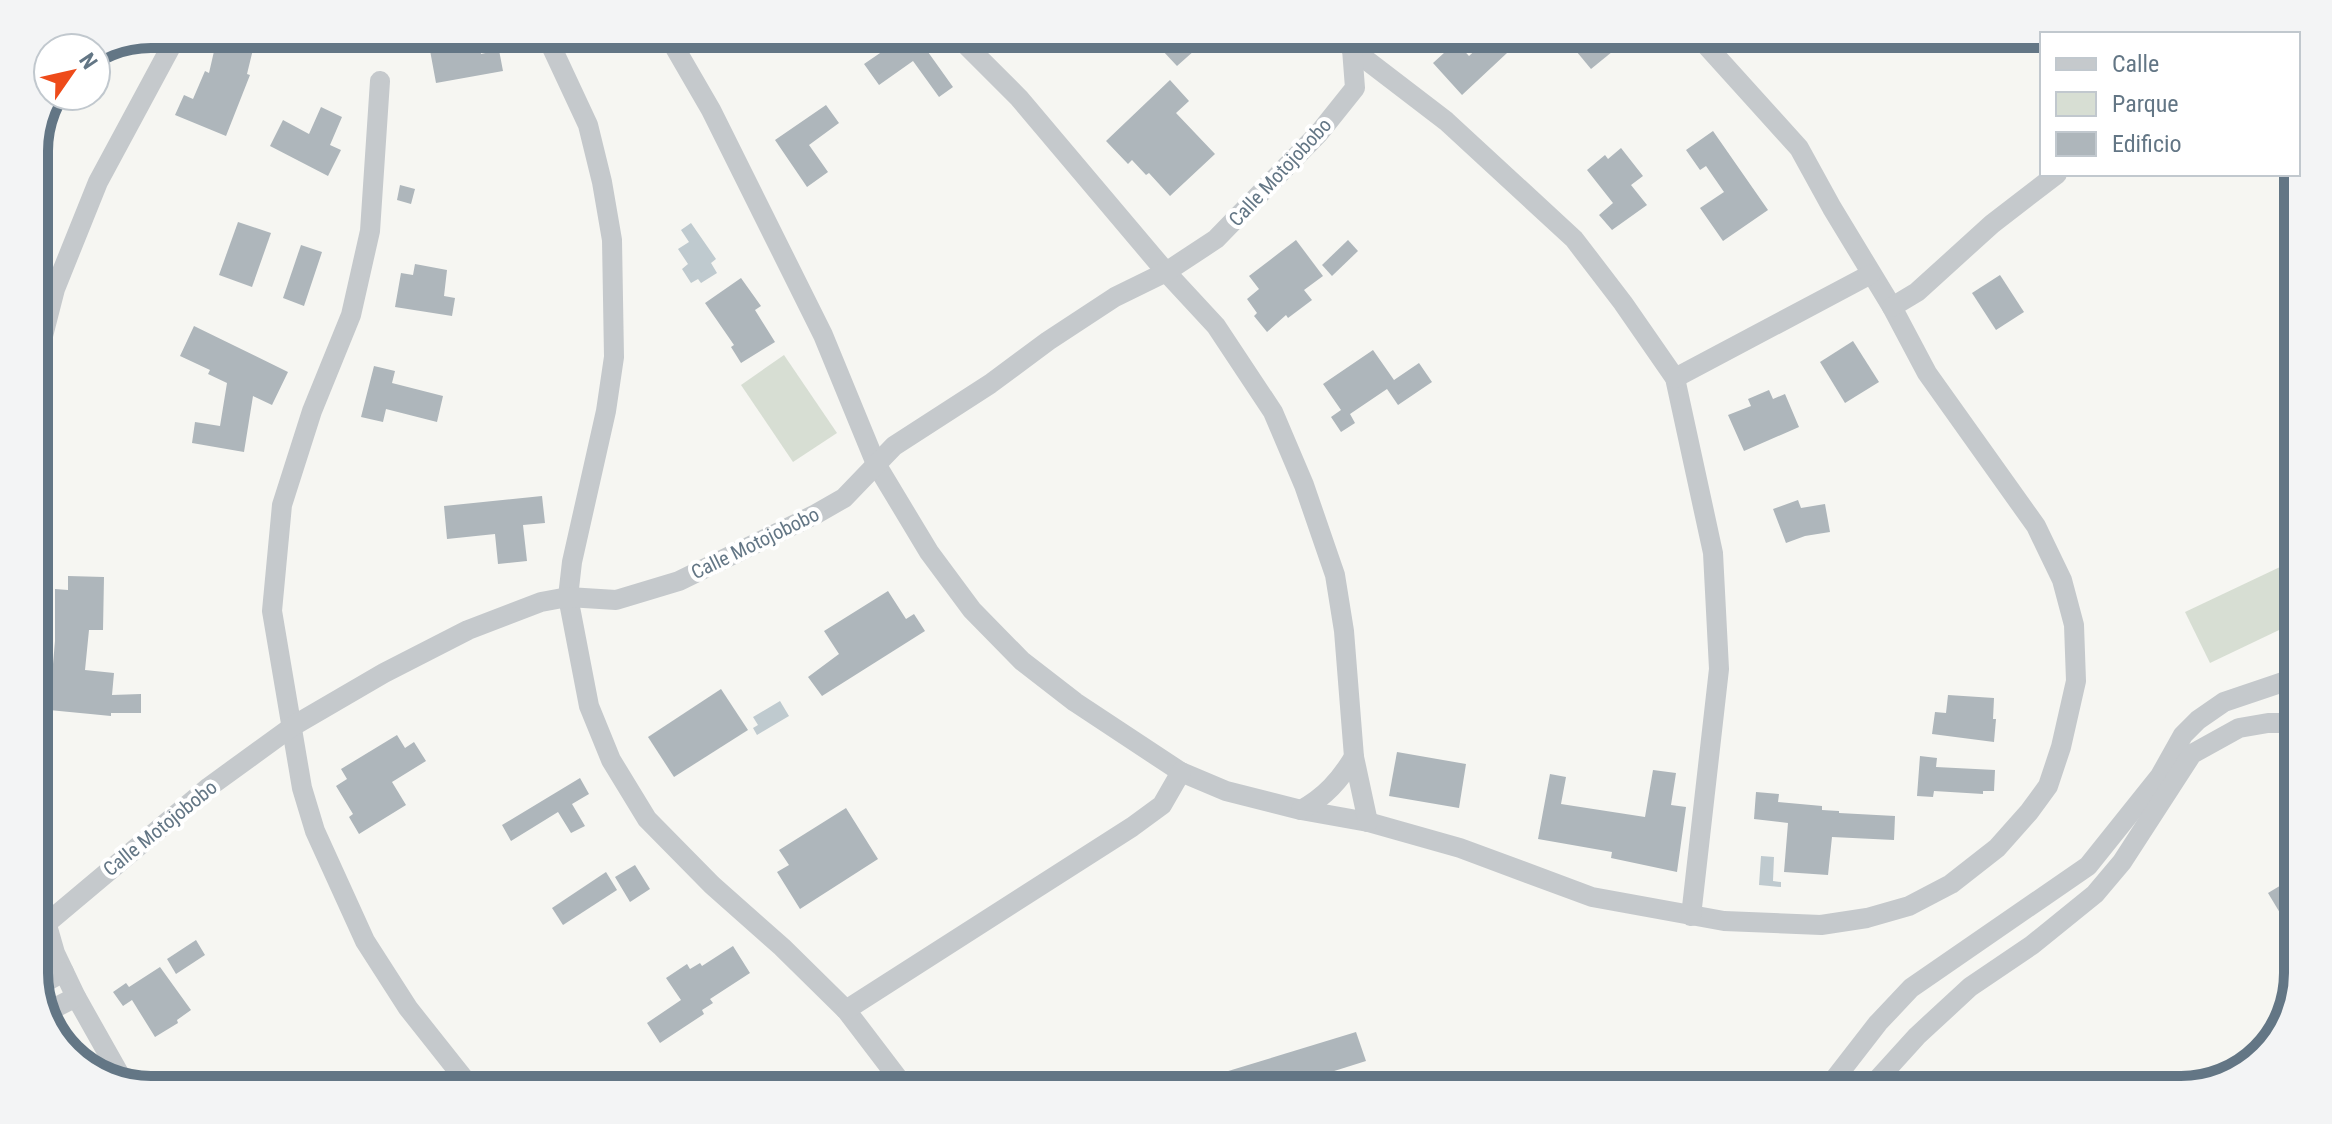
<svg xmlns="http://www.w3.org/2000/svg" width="2332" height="1124" font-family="'Roboto Condensed',sans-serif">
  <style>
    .green { fill: #d7ded3 }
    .water { fill: #bfcacf }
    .building { fill: #aeb6bb }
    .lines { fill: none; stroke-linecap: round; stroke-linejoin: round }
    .street { stroke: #c5c9cc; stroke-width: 20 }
    .labels { text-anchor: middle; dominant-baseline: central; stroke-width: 8; stroke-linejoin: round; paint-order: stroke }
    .street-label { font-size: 20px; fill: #637685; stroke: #fff }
    .rim { fill: none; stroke: #637685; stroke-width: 10 }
  </style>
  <rect width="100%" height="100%" fill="#f6f6f2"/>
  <!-- green -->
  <g class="green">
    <path d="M784 355 837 433 793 462 741 385Z"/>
    <path d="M2280 567 2298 604V621L2210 663 2185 612Z"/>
  </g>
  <!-- water -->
  <g class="water">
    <path d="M691 223 716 259 711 263 717 273 701 283 698 279 691 283 682 269 688 264 678 249 689 242 681 230Z"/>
    <path d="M780 701 789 716 757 735 753 728 758 725 753 717Z"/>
    <path d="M1761 856 1774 857 1773 881 1781 882V887L1759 885Z"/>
  </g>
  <!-- building -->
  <g class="building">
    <path d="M218 34H242L256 37 247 74 250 75 226 136 175 115 184 95 193 99 205 71 209 73Z"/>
    <path d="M427 34H477L481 54 499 50 503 71 436 83Z"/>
    <path d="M1180 34H1213L1177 66 1162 50Z"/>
    <path d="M1575 34H1634L1591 69 1567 40Z"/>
    <path d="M1491 36 1507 53 1462 95 1433 63 1456 42 1469 56Z"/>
    <path d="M902 38 907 45 918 38 953 87 939 97 913 61 879 85 864 64Z"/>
    <path d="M1170 80 1189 101 1176 113 1215 154 1170 196 1149 173 1146 175 1132 160 1128 164 1106 141Z"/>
    <path d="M826 105 839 123 809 145 828 172 807 187 775 140Z"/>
    <path d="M321 107 342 117 330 145 341 150 328 176 270 146 283 120 309 134Z"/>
    <path d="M1713 131 1768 210 1723 241 1700 208 1724 192 1706 166 1700 170 1686 150Z"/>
    <path d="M1621 148 1643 176 1631 185 1647 205 1612 230 1599 215 1613 203 1587 170 1605 155 1608 159Z"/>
    <path d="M400 185 415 189 411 204 397 200Z"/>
    <path d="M238 222 271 233 252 287 219 275Z"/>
    <path d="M1296 240 1323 276 1304 290 1312 300 1288 318 1286 315 1267 332 1254 316 1257 313 1247 299 1259 289 1249 276Z"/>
    <path d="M1348 240 1358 251 1332 276 1322 265Z"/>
    <path d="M301 245 322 252 304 306 283 298Z"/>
    <path d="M415 264 447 270 444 296 455 298 452 316 395 307 401 273 413 275Z"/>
    <path d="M2000 275 2024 312 1996 330 1972 293Z"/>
    <path d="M741 278 761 306 755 310 775 342 741 363 731 347 734 345 705 303Z"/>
    <path d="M194 326 288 372 272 405 253 396 244 452 192 443 195 422 220 426 227 383 208 374 210 370 180 356Z"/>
    <path d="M1853 341 1879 382 1845 403 1820 362Z"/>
    <path d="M1373 350 1394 380 1419 363 1432 382 1398 405 1387 389 1350 414 1355 423 1341 432 1331 417 1341 410 1323 384Z"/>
    <path d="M374 366 395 371 392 383 443 396 437 422 386 409 383 422 361 417Z"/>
    <path d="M1769 390 1773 399 1785 394 1799 427 1744 451 1728 415 1751 406 1748 399Z"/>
    <path d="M542 496 545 523 523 525 527 561 498 564 495 534 447 539 444 506Z"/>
    <path d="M1798 500 1801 508 1825 504 1830 532 1805 536 1786 543 1773 509Z"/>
    <path d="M68 576 104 577 103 630H89L85 670 114 673 112 695 141 694V713H111V716L49 710 55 641V589L68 590Z"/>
    <path d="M888 591 906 619 914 614 925 631 822 696 808 677 839 654 824 631Z"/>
    <path d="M721 689 748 730 674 777 648 737Z"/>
    <path d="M1948 695 1994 698 1993 719H1996L1994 742 1932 734 1935 712 1946 713Z"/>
    <path d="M397 735 405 748 414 742 426 761 392 782 406 805 359 834 349 817 353 814 336 786 347 779 341 769Z"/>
    <path d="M1397 752 1466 764 1459 808 1389 796Z"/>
    <path d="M1920 756 1937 758 1936 767 1995 770 1994 791H1983V794L1934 791 1933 797 1917 796Z"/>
    <path d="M1653 770 1676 773 1671 805 1686 807 1677 872 1611 858 1612 852 1538 839 1550 774 1566 777 1561 804 1645 817Z"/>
    <path d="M580 778 589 794 572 804 585 826 571 833 558 812 511 841 502 825Z"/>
    <path d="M1756 792 1779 794 1778 802 1822 806V810L1839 811V813L1895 816 1894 840 1832 837 1828 875 1784 872 1788 823 1754 819Z"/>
    <path d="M846 808 878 859 800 909 777 872 789 865 779 850Z"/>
    <path d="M635 865 650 889 630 902 615 877Z"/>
    <path d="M606 872 617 890 563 925 552 908Z"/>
    <path d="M2288 881 2298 898V943L2268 893Z"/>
    <path d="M196 940 205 955 176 974 167 959Z"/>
    <path d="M733 946 750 973 710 999 713 1003 702 1010 704 1014 660 1043 647 1023 681 1000 666 978 687 964 690 969 700 963 702 966Z"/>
    <path d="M160 967 191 1010 177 1020 178 1023 155 1037 132 1000 123 1006 113 992 126 983 129 987Z"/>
    <path d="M1356 1032 1366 1061 1274 1090H1231L1225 1072Z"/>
  </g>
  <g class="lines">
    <!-- street -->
    <g class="street">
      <path d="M667 34 711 110 823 335 876 464 929 552 972 610 1022 661 1075 702 1181 772 1226 791 1301 810 1368 822 1460 848 1592 897 1724 921 1821 925 1867 918 1909 906 1951 884 1997 848 2029 812 2048 786 2061 747 2076 681 2074 625 2062 580 2036 526 1927 373 1892 307 1832 208 1799 148 1696 34"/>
      <path d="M955 34 1019 98 1166 272 1216 326 1273 412 1304 485 1335 575 1344 631 1354 757 1368 822"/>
      <path d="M1338 34 1352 49 1446 121 1574 239 1623 303 1675 378 1713 553 1719 669 1691 916"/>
      <path d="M546 35 588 125 602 182 612 240 614 357 606 411 572 562 568 597 589 706 611 760 647 819 712 885 782 947 846 1010 907 1090"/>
      <path d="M380 81 370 231 351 315 312 411 282 505 272 611 302 788 315 831 365 941 408 1008 473 1090"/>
      <path d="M1892 307 1917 292 1992 224 2057 174"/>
      <path d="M34 371 55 289 98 182 175 39"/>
      <path d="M1675 378 1871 274"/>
      <path d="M1301 810C1325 797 1340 780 1354 757"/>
      <path d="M34 880 55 953 76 997 125 1084"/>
      <path d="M47 923 209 787 293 726 384 673 468 630 541 602 568 597 616 600 679 581 816 514 844 498 894 446 990 384 1048 341 1115 297 1166 272 1216 239 1319 133 1355 88 1352 49 1363 34"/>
      <path d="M36 987 64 972"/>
      <path d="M846 1010 1132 827 1162 805 1181 772"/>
      <path d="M45 1013 76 997"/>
      <path d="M1826 1090 1878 1023 1911 988 2088 866 2160 776 2183 735 2198 720 2224 702 2298 677"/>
      <path d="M1868 1090 1917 1036 1970 987 2032 945 2095 894 2122 862 2192 754 2239 728 2268 723H2298"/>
    </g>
  </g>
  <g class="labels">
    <!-- street labels -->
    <g class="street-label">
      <text transform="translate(1280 172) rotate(-47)">Calle Motojobobo</text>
      <text transform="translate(755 543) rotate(-26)">Calle Motojobobo</text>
      <text transform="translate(160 828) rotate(-39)">Calle Motojobobo</text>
    </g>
  </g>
  <!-- crop -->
  <path d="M0 0H2332V1124H0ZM151 48H2181A103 103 0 0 1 2284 151V973A103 103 0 0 1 2181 1076H151A103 103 0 0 1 48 973V151A103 103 0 0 1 151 48Z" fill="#f3f4f5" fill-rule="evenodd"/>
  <path class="rim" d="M151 48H2181A103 103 0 0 1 2284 151V973A103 103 0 0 1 2181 1076H151A103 103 0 0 1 48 973V151A103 103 0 0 1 151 48Z"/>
  <!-- legend -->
  <rect x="2040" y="32" width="260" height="144" fill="#ffffff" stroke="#c1c8ce" stroke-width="2"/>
  <rect x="2056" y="58" width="40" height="12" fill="#c5c9cc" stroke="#c1c8ce" stroke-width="2"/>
  <text x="2112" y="72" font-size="24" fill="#637685">Calle</text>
  <rect x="2056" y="92" width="40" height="24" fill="#d7ded3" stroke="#c1c8ce" stroke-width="2"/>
  <text x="2112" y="112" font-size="24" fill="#637685">Parque</text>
  <rect x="2056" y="132" width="40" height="24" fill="#aeb6bb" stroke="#c1c8ce" stroke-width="2"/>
  <text x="2112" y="152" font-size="24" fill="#637685">Edificio</text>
  <!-- north arrow -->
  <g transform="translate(72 72) rotate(56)"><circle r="38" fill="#ffffff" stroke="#c1c8ce" stroke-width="2"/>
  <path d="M0-6L14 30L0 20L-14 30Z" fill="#ee4b1a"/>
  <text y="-12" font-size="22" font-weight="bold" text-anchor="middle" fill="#637685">N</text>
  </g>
</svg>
